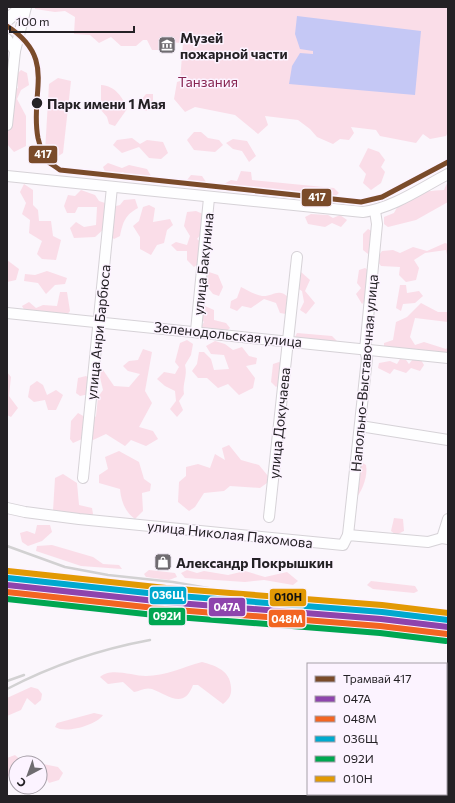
<svg xmlns="http://www.w3.org/2000/svg" width="455" height="803" font-family="Commissioner,sans-serif">
  <style>
    .green { fill: #fadde8 }
    .water { fill: #c5c8f5 }
    .lines { fill: none; stroke-linecap: round; stroke-linejoin: round }
    .minor-casing { stroke: #d6d2d7; stroke-width: 12 }
    .major-casing { stroke: #d6d2d7; stroke-width: 14 }
    .minor { stroke: #fefeff; stroke-width: 10 }
    .major { stroke: #fefeff; stroke-width: 12 }
    .rail { stroke: #d2d1d2; stroke-width: 2.5 }
    .rail-1-casing { stroke: #fcf3ff; stroke-width: 9 }
    .rail-2-casing { stroke: #fcf3ff; stroke-width: 9 }
    .rail-3-casing { stroke: #fcf3ff; stroke-width: 9 }
    .rail-4-casing { stroke: #fcf3ff; stroke-width: 9 }
    .rail-5-casing { stroke: #fcf3ff; stroke-width: 9 }
    .rail-1 { stroke: #8e44ad; stroke-width: 6 }
    .rail-2 { stroke: #f26522; stroke-width: 6 }
    .rail-3 { stroke: #00a9ce; stroke-width: 6 }
    .rail-4 { stroke: #00a651; stroke-width: 6 }
    .rail-5 { stroke: #e29904; stroke-width: 6 }
    .tram-1-casing { stroke: #fcf3ff; stroke-width: 8 }
    .tram-1 { stroke: #7a4b2a; stroke-width: 5 }
    .stop-dot { fill: #242125; stroke: #fcf3ff; stroke-width: 1.5 }
    .labels { text-anchor: middle; dominant-baseline: central; stroke-width: 3; stroke-linejoin: round; paint-order: stroke }
    .poi-label { font-size: 14px; font-weight: bold; fill: #242125; stroke: #fcf3ff; text-anchor: start }
    .park-label { font-size: 14px; fill: #872452; stroke: #fcf3ff }
    .stop-label { font-size: 14px; font-weight: bold; fill: #242125; stroke: #fcf3ff; text-anchor: start }
    .street-label { font-size: 14px; fill: #242125; stroke: #fcf3ff }
    .line-badge { stroke: #fcf3ff; stroke-width: 1.5 }
    .badge-label { font-size: 11px; text-anchor: middle; font-weight: bold; fill: #fff }
    .pale-badge-label { font-size: 11px; text-anchor: middle; font-weight: bold; fill: #111 }
  </style>
  <rect width="100%" height="100%" fill="#fbf6fc"/>
  <!-- green -->
  <g class="green">
    <path d="M35 7H448V132L446 136 430 139 423 134 416 143 380 136 376 130 351 127 354 133 349 140 340 139 333 144 317 137 310 129 298 120 265 116 268 125 258 134 235 115 195 107 185 112 174 99 177 82 180 81 183 43 165 42 158 50H152L147 40H143L136 46H121L111 37 99 43 90 35 74 34 75 17 65 11 55 12 35 9Z"/>
    <path d="M21 70 27 73 29 85 21 90 17 99 26 116V146L14 152 7 144V92L9 93 18 88 16 75Z"/>
    <path d="M58 78 71 81 63 153 54 159 45 152 49 84Z"/>
    <path d="M101 85C115 86 123 97 127 109L115 126 109 124 107 117 101 110Z"/>
    <path d="M146 94H153V105L146 111 137 105Z"/>
    <path d="M194 132H201L208 138 219 140 223 145 215 152 194 150 187 140Z"/>
    <path d="M132 138 140 144 147 140 163 142 168 153 161 159 149 158 139 147 122 153 113 145 117 140Z"/>
    <path d="M233 139 247 141 256 156 249 162 242 151 233 149 226 143Z"/>
    <path d="M368 148 379 152 385 160 381 167 385 172 381 183 371 190 363 183 366 174 359 166Z"/>
    <path d="M108 163 122 168 129 165 147 169 151 176 145 181 128 179 123 172 120 175 106 174 103 167Z"/>
    <path d="M241 171 251 172 252 180 334 188 339 193 332 199 322 193C310 198 301 196 290 190L283 196 229 191 224 184 231 180 237 181Z"/>
    <path d="M191 175 202 176 206 182 200 188 192 187 187 180Z"/>
    <path d="M448 181V202L416 220 388 227 384 224V217L394 213C406 190 420 192 444 190Z"/>
    <path d="M24 184 33 190V205L38 210 39 221H51L53 236 61 240 56 260 42 259 37 254 42 241 29 233 30 220 22 214 26 203 20 192Z"/>
    <path d="M81 190 95 195 99 201 108 204 106 227 95 237 74 238 70 228 76 222 84 227 96 225 97 207H78L75 213H67L64 206 68 195 75 196Z"/>
    <path d="M135 199 138 208C125 215 123 222 120 236L114 239 109 234 112 207 120 205 124 200Z"/>
    <path d="M149 205 155 208 153 222 170 219 173 225 167 230 164 243 157 245 151 255 140 249V237L133 226 139 221 143 207Z"/>
    <path d="M196 211 203 214 202 233 197 239 202 243 200 262 194 267 187 260V251H177L171 245 176 242 187 245 190 236 184 226 187 212Z"/>
    <path d="M311 214 328 215 333 218 340 215 347 220 341 227 332 223 325 227 308 224 305 217Z"/>
    <path d="M368 229 375 233 373 251 368 254 363 250V234Z"/>
    <path d="M445 243 448 244V260L446 250 425 253 414 260 419 268 416 280 406 282 399 275 400 267 381 266 376 259 382 251 393 250 400 253 413 247 427 251Z"/>
    <path d="M7 260 19 269 16 280 7 282Z"/>
    <path d="M365 268 370 271 369 283 365 288 369 292 368 298 362 304 356 294 361 288 357 283 359 270Z"/>
    <path d="M47 271 67 278 65 284 55 285 46 294 38 283 24 281 25 274 35 275Z"/>
    <path d="M209 272 218 275 223 287 219 296 213 294 205 284Z"/>
    <path d="M301 272 310 280 305 291 315 303 306 314 300 310 304 302 302 291 292 285 293 276Z"/>
    <path d="M400 285H406L407 293 419 291 423 296 415 303 403 304 401 311 396 308Z"/>
    <path d="M241 287C247 290 255 295 262 296 273 297 278 287 289 298L298 296V302L286 314 280 313 276 303 264 299 251 308 242 306 237 311 230 308 231 301 237 298Z"/>
    <path d="M60 292H67L70 311 65 317 26 313 22 306 29 302 36 308 43 305 57 306Z"/>
    <path d="M421 303 438 312H448V322L415 318 410 337 415 345 424 342 446 349 448 347V355L384 348V343L393 340 396 322 407 317Z"/>
    <path d="M205 306 214 310V320L226 323 230 328 226 332 205 330 201 327 204 322 199 317V309Z"/>
    <path d="M297 333 332 336 337 341 333 344 294 339Z"/>
    <path d="M187 340 193 344 191 355 185 365C188 376 182 383 184 394L179 401 183 410 177 417 170 409 176 401 175 391 165 386 157 379 164 372 175 374 179 367 175 362 180 343Z"/>
    <path d="M215 341 225 344 233 350 242 347 249 356 257 358 256 364 246 366 255 378 253 388 239 395 228 384 218 388 207 378H198L192 371 197 364 199 352H204L211 359 214 370 229 369 224 355 211 354 206 346Z"/>
    <path d="M143 349 152 352 145 391 152 403 139 427 153 431 158 439 146 446 131 440 125 446 106 434 93 440 89 439V424L96 416 98 397 103 390 99 373 103 370 114 386 129 387 140 374 128 371 123 366 129 361 138 360Z"/>
    <path d="M400 359 406 360 409 364 413 359 421 360 424 365 420 371 411 368 406 373 394 369 390 374 378 368 379 363 390 361 397 364Z"/>
    <path d="M279 362 284 365 282 382 276 387 271 382 273 364Z"/>
    <path d="M7 372 11 377 9 396 18 408 11 417 7 415Z"/>
    <path d="M86 376 92 380 89 394 80 396 76 393 78 378Z"/>
    <path d="M37 381 43 385 47 395 56 390 63 395 56 410H48L45 400 34 402 28 397 30 386Z"/>
    <path d="M78 413 85 417 82 439 73 443 70 439 71 421Z"/>
    <path d="M229 445 241 460 259 465 268 476 267 483 260 488 230 486 224 491 204 493 195 507 189 511 178 502 179 482 186 476V467L198 464 210 468 215 454 225 460 222 448Z"/>
    <path d="M119 451 139 462 144 479 151 484 150 491 142 493 143 511 135 519C125 512 121 501 120 489L99 483V475L108 469 105 457Z"/>
    <path d="M361 462 366 465C368 475 363 489 357 497L353 492Z"/>
    <path d="M63 474 77 483 79 505 92 508 93 514 91 517 53 511 55 478Z"/>
    <path d="M394 518 403 519 404 531 396 535 391 531Z"/>
    <path d="M37 525H50L52 532 42 541 28 546 22 542 20 533 27 531 35 534Z"/>
    <path d="M52 545 93 557 103 564 119 565 122 569 81 566 36 551 37 546Z"/>
    <path d="M149 570 175 573 177 577 169 580 146 577 144 574Z"/>
    <path d="M187 570 197 573 204 571 228 575 245 571 265 577 287 572 298 581 293 585 264 580 245 582 185 578 181 573Z"/>
    <path d="M371 581 415 586 418 591 414 593 373 589 367 585Z"/>
    <path d="M202 662C217 666 230 671 231 687 232 695 229 699 223 704L198 685H193C184 710 168 695 152 689 145 687 140 691 134 692L123 682 108 684 100 677C111 667 132 676 146 676 165 676 183 667 202 662Z"/>
    <path d="M31 687 38 689 42 694 41 700 35 705 27 698 21 710 7 716V698Z"/>
    <path d="M94 713 103 715C96 725 66 734 55 727L57 723Z"/>
    <path d="M15 755 24 763H16V779L7 775V758Z"/>
    <path d="M43 764 58 767 63 773 59 780 49 783 40 768Z"/>
  </g>
  <!-- water -->
  <path class="water" d="M297 16 421 31 415 95 289 84 292 66 300 53 313 54V51L300 49 295 34Z"/>
  <g class="lines">
    <defs>
      <g id="minor">
        <path d="M7 39 15 51"/>
        <path d="M7 125 15 51 26 7"/>
        <path d="M7 176 363 212C393 208 421 188 448 174"/>
        <path d="M7 313 448 358"/>
        <path d="M196 331 209 198"/>
        <path d="M360 426 448 440"/>
        <path d="M83 478 112 187"/>
        <path d="M7 508 25 512 79 519 343 545 348 535 428 542 442 538 448 539"/>
        <path d="M269 517 297 257"/>
        <path d="M348 535 367 358 365 350 377 224 375 211"/>
        <path d="M442 538 448 519"/>
      </g>
      <path id="major" d="M7 20 22 7"/>
    </defs>
    <!-- minor casing -->
    <use href="#minor" class="minor-casing"/>
    <!-- major casing -->
    <use href="#major" class="major-casing"/>
    <!-- minor -->
    <use href="#minor" class="minor"/>
    <!-- major -->
    <use href="#major" class="major"/>
    <!-- rail -->
    <g class="rail">
      <path d="M7 546 65 567 108 575 173 582 254 596"/>
      <path d="M7 681 24 675"/>
      <path d="M7 689C51 666 101 649 150 640"/>
      <path d="M446 707H448"/>
    </g>
    <defs>
      <path id="rail-1" d="M7 585 165 602 381 619 448 627"/>
      <path id="rail-2" d="M7 592 164 609 380 626 447 634"/>
      <path id="rail-3" d="M8 578 166 595 382 612 448 620"/>
      <path id="rail-4" d="M7 599 164 616 380 633 446 641"/>
      <path id="rail-5" d="M8 571 166 588 382 605 448 613"/>
    </defs>
    <!-- rail-1 casing -->
    <use href="#rail-1" class="rail-1-casing"/>
    <!-- rail-2 casing -->
    <use href="#rail-2" class="rail-2-casing"/>
    <!-- rail-3 casing -->
    <use href="#rail-3" class="rail-3-casing"/>
    <!-- rail-4 casing -->
    <use href="#rail-4" class="rail-4-casing"/>
    <!-- rail-5 casing -->
    <use href="#rail-5" class="rail-5-casing"/>
    <!-- rail-1 -->
    <use href="#rail-1" class="rail-1"/>
    <!-- rail-2 -->
    <use href="#rail-2" class="rail-2"/>
    <!-- rail-3 -->
    <use href="#rail-3" class="rail-3"/>
    <!-- rail-4 -->
    <use href="#rail-4" class="rail-4"/>
    <!-- rail-5 -->
    <use href="#rail-5" class="rail-5"/>
    <defs>
      <path id="tram-1" d="M7 26C58 59 29 92 38 138 40 146 42 155 47 161 51 164 56 167 60 170L361 202 382 197 448 162"/>
    </defs>
    <!-- tram-1 casing -->
    <use href="#tram-1" class="tram-1-casing"/>
    <!-- tram-1 -->
    <use href="#tram-1" class="tram-1"/>
  </g>
  <!-- icons -->
  <defs>
    <symbol id="museum-square" viewBox="-11 -11 22 22"><rect x="-9" y="-9" width="18" height="18" rx="4" fill="#6f6c70" stroke="#fcf3ff"/><path d="M0-6L6-3V-2H-6V-3ZM-5-1h2V3h-2ZM-1-1h2V3h-2ZM3-1h2V3H3ZM-6 4H6V6H-6Z" fill="#fff"/></symbol>
    <symbol id="shop-square" viewBox="-11 -11 22 22"><rect x="-9" y="-9" width="18" height="18" rx="4" fill="#6f6c70" stroke="#fcf3ff"/><path d="M-5-2.5h2.3a2.7 3.5 0 0 1 5.4 0H5L5.5 6h-11ZM-1.5-2.5h3a1.5 2.3 0 0 0-3 0Z" fill="#fff"/></symbol>
  </defs>
  <g fill-rule="evenodd">
    <use href="#museum-square" x="157" y="35" width="20" height="20"/>
    <use href="#shop-square" x="153" y="552" width="20" height="20"/>
  </g>
  <!-- markers -->
  <circle class="stop-dot" cx="37" cy="103" r="6"/>
  <g class="labels">
    <!-- poi labels -->
    <g class="poi-label">
      <text x="180" y="37">Музей<tspan x="180" dy="16">пожарной части</tspan></text>
      <text x="176" y="562">Александр Покрышкин</text>
    </g>
    <!-- park labels -->
    <g class="park-label">
      <text x="208" y="81">Танзания</text>
    </g>
    <!-- stop labels -->
    <g class="stop-label">
      <text x="47" y="103">Парк имени 1 Мая</text>
    </g>
    <!-- street labels -->
    <g class="street-label">
      <text transform="translate(203 264) rotate(-84)">улица Бакунина</text>
      <text transform="translate(98 332) rotate(-84)">улица Анри Барбюса</text>
      <text transform="translate(228 334) rotate(6)">Зеленодольская улица</text>
      <text transform="translate(364 373) rotate(-85)">Напольно-Выставочная улица</text>
      <text transform="translate(279 423) rotate(-84)">улица Докучаева</text>
      <text transform="translate(230 534) rotate(6)">улица Николая Пахомова</text>
    </g>
  </g>
  <g class="line-badge">
    <rect x="28" y="145" width="30" height="19" rx="4" fill="#7a4b2a"/>
    <rect x="301" y="188" width="31" height="19" rx="4" fill="#7a4b2a"/>
    <rect x="149" y="586" width="38" height="19" rx="4" fill="#00a9ce"/>
    <rect x="269" y="588" width="38" height="19" rx="4" fill="#e29904"/>
    <rect x="208" y="597" width="38" height="20" rx="4" fill="#8e44ad"/>
    <rect x="148" y="607" width="38" height="19" rx="4" fill="#00a651"/>
    <rect x="268" y="609" width="38" height="19" rx="4" fill="#f26522"/>
  </g>
  <g class="badge-label">
    <text x="43" y="158">417</text>
    <text x="317" y="201">417</text>
    <text x="168" y="599">036Щ</text>
    <text x="227" y="611">047А</text>
    <text x="167" y="620">092И</text>
    <text x="287" y="623">048М</text>
  </g>
  <g class="pale-badge-label">
    <text x="288" y="601">010Н</text>
  </g>
  <!-- border -->
  <rect width="455" height="803" fill="none" stroke="#242125" stroke-width="16"/>
  <!-- legend -->
  <rect x="307" y="663" width="140" height="132" fill="#fcf3ff" stroke="#a69fa8"/>
  <rect x="315" y="676" width="20" height="6" fill="#7a4b2a" stroke="#a69fa8"/>
  <text x="343" y="683" font-size="12" fill="#242125">Трамвай 417</text>
  <rect x="315" y="696" width="20" height="6" fill="#8e44ad" stroke="#a69fa8"/>
  <text x="343" y="703" font-size="12" fill="#242125">047А</text>
  <rect x="315" y="716" width="20" height="6" fill="#f26522" stroke="#a69fa8"/>
  <text x="343" y="723" font-size="12" fill="#242125">048М</text>
  <rect x="315" y="736" width="20" height="6" fill="#00a9ce" stroke="#a69fa8"/>
  <text x="343" y="743" font-size="12" fill="#242125">036Щ</text>
  <rect x="315" y="756" width="20" height="6" fill="#00a651" stroke="#a69fa8"/>
  <text x="343" y="763" font-size="12" fill="#242125">092И</text>
  <rect x="315" y="776" width="20" height="6" fill="#e29904" stroke="#a69fa8"/>
  <text x="343" y="783" font-size="12" fill="#242125">010Н</text>
  <!-- north arrow -->
  <g transform="translate(28 775) rotate(221)"><circle r="19" fill="#fcf3ff" stroke="#a69fa8"/>
  <path d="M0-3L7 15L0 10L-7 15Z" fill="#6f6c70"/>
  <text y="-6" font-size="11" font-weight="bold" text-anchor="middle" fill="#242125">С</text>
  </g>
  <!-- scale -->
  <path d="M10 26v6h124v-6" fill="none" stroke="#242125" stroke-width="2"/>
  <text x="16" y="26" font-size="12" fill="#242125" stroke="#fcf3ff" stroke-width="3" paint-order="stroke">100 m</text>
</svg>
